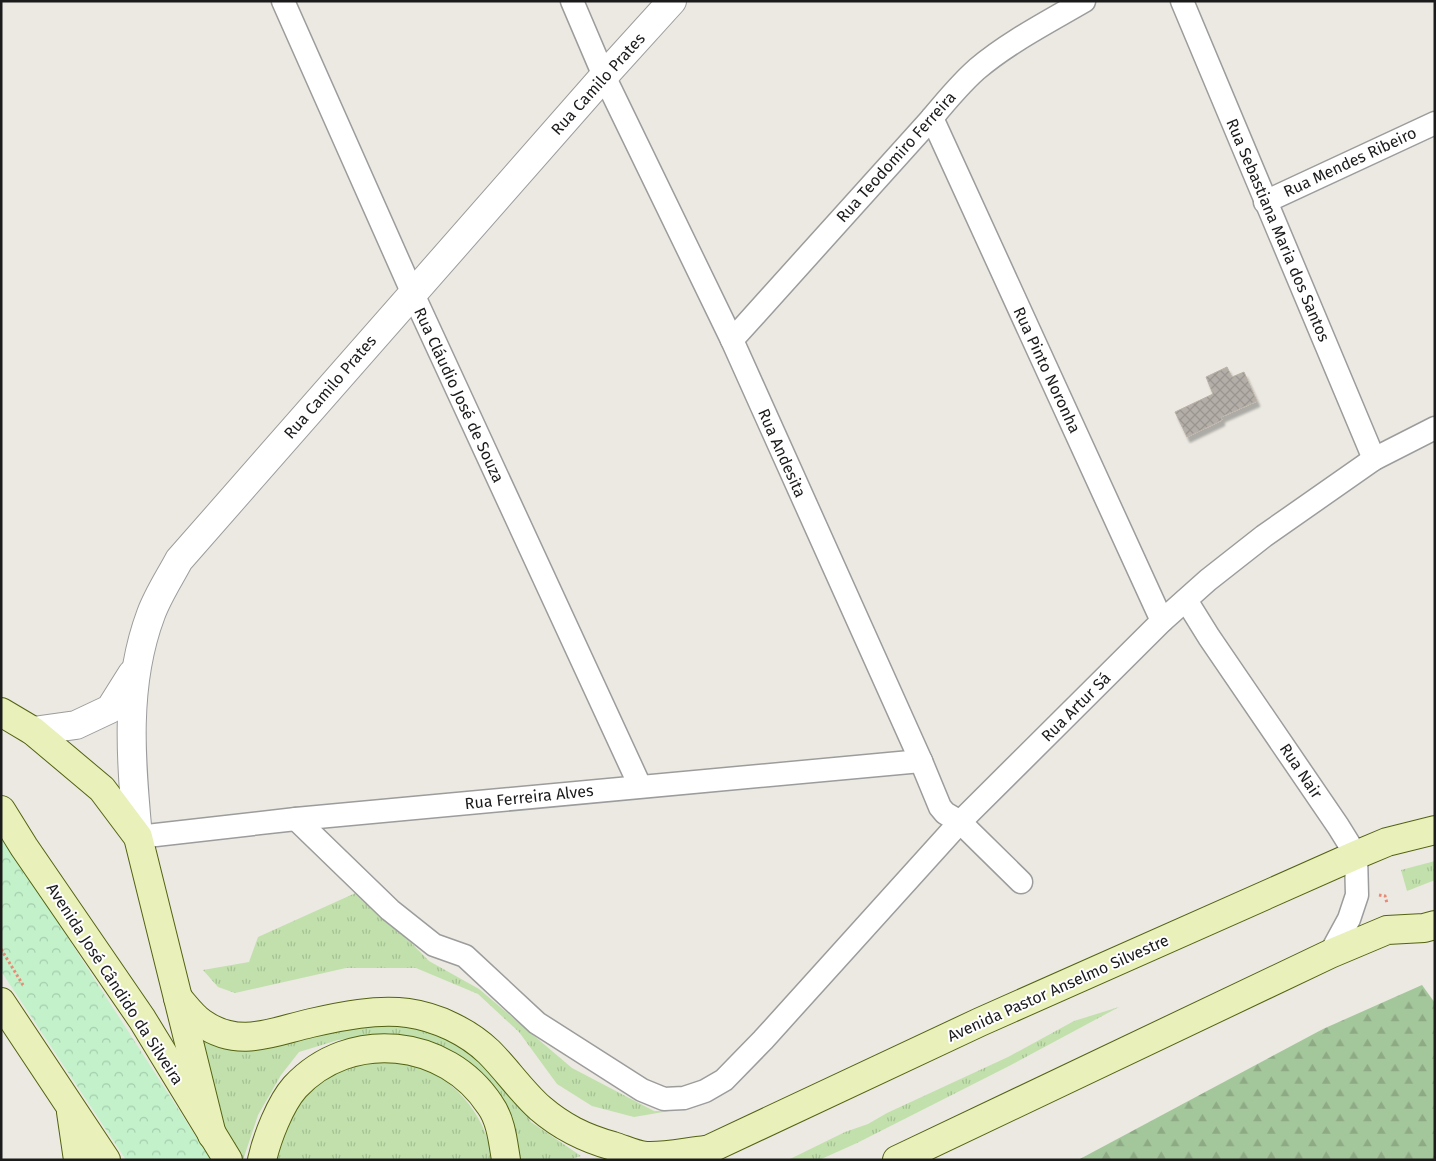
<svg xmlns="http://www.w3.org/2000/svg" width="1436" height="1161" font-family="'Fira Sans',sans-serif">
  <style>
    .grass { fill: url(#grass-tufts) }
    .forest { fill: url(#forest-firs) }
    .park { fill: url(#park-crowns) }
    .building { fill: url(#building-cross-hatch); stroke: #bbb1a6; filter: url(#shadow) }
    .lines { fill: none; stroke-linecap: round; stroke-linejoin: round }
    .minor-casing { stroke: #9c9c9c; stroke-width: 25 }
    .tertiary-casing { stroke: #9c9c9c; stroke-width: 30 }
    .secondary-casing { stroke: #536211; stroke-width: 30 }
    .path { stroke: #e88b76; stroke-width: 3; stroke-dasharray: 2.5 2.5; stroke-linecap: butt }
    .minor { stroke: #fff; stroke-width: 22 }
    .tertiary { stroke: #fff; stroke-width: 28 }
    .secondary { stroke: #e9f0ba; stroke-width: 28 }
    .labels { text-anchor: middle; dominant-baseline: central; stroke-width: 4; stroke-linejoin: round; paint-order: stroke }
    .street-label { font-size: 16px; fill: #1b1b1b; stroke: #fff }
  </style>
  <defs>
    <pattern id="grass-tufts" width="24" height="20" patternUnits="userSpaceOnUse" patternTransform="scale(1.25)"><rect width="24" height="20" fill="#c1e0ac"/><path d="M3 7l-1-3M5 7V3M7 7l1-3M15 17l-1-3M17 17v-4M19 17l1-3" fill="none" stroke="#a5c093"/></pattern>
    <pattern id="forest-firs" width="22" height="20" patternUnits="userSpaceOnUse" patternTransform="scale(1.25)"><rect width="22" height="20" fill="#a4c69b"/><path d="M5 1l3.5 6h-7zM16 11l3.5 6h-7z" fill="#8daa85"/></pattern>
    <pattern id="park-crowns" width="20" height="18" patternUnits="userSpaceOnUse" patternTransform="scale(1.25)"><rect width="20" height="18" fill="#c2f1ca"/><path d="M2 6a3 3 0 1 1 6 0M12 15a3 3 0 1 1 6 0" fill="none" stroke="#a6cead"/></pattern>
    <pattern id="building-cross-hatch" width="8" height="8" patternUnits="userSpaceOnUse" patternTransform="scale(1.25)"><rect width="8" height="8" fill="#b4aea8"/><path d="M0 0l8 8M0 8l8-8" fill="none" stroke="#9a9590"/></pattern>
    <filter id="shadow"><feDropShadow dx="3" dy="5.5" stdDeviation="1" flood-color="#0004"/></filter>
  </defs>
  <rect width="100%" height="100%" fill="#ebe9e1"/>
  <!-- grass -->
  <g class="grass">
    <path d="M1435 861V880L1407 891 1401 870Z"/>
    <path d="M360 891 429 961 479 989 572 1068 654 1111H669L634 1117 592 1106 557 1084 519 1032 478 994 416 968H346L235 993 218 987 203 970 249 962 258 937Z"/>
    <path d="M1119 1007 1009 1066 857 1143 819 1160H788L845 1132 868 1124 887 1113 1008 1057 1074 1021Z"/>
    <path d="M402 1023 467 1043 518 1101 531 1122 581 1156 568 1160H515L490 1084 467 1060 423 1040 389 1033 338 1040 299 1052 281 1075 258 1115 243 1160H240L210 1096 196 1027 305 1033Z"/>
    <path d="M376 1060C384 1060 394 1059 402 1061 449 1071 487 1113 492 1160H278V1142L291 1111 313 1083 347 1066Z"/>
  </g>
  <!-- forest -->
  <path class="forest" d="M1422 985 1435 1003V1160H1078L1323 1029Z"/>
  <!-- park -->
  <path class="park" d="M1 834 211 1160H126L1 971Z"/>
  <!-- building -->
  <path class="building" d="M1227 367 1232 377 1244 372 1257 401 1221 417 1222 420 1187 437 1175 412 1213 394 1206 377Z"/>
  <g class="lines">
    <defs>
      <g id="minor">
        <path d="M283 1 413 294 640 786"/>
        <path d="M572 1 604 76 732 340 921 761 940 807 945 813 960 822 1021 882"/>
        <path d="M1182 1 1374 459"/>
        <path d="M932 118 1162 621"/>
        <path d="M1265 202 1435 123"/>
        <path d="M732 340 932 118C946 101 960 84 977 69 1009 42 1048 22 1084 1"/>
        <path d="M1186 600 1209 637 1338 826 1356 855 1357 895 1349 919 1330 954"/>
        <path d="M296 819 390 910 434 945 465 956 537 1023 642 1090 664 1099 684 1098 705 1091 724 1080 763 1040 960 822 1162 621 1208 580 1264 536 1374 459 1435 428"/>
        <path d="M138 837 296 819 921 761"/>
      </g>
      <g id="tertiary">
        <path d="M33 731 76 725 110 709 132 674"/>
        <path d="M138 837C131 761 124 686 151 614 158 595 170 577 179 560L604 76 672 1"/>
      </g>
      <g id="secondary">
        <path d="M1 712 33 731 102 789 138 837 212 1135"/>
        <path d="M1 810 24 847 142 1019 228 1160"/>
        <path d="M178 998C185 1006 193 1017 202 1023 239 1049 272 1032 311 1023 342 1016 376 1009 408 1013 437 1017 468 1032 489 1052 507 1070 521 1091 540 1108 562 1127 584 1138 613 1146 623 1149 635 1155 646 1156 665 1157 686 1152 706 1150"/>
        <path d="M1 1002 106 1160"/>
        <path d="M71 1112 78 1160"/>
        <path d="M262 1160C267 1138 280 1104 295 1087 350 1028 446 1038 490 1105 501 1120 503 1142 506 1160"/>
        <path d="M686 1160 980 1022 1356 855 1387 842 1435 830"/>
        <path d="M897 1160 1330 954 1387 930 1424 928 1435 925"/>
      </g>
    </defs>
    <!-- minor casing -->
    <use href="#minor" class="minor-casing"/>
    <!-- tertiary casing -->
    <use href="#tertiary" class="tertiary-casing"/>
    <!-- secondary casing -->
    <use href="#secondary" class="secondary-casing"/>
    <!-- path -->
    <g class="path">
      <path d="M1379 895 1385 896 1387 903"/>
      <path d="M1 949 23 985"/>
    </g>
    <!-- minor -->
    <use href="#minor" class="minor"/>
    <!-- tertiary -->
    <use href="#tertiary" class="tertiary"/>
    <!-- secondary -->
    <use href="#secondary" class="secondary"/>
  </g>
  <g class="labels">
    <!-- street labels -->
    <g class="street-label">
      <text transform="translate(598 84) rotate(-48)">Rua Camilo Prates</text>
      <text transform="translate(896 157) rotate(-48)">Rua Teodomiro Ferreira</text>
      <text transform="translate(1350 162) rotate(-25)">Rua Mendes Ribeiro</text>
      <text transform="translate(1278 230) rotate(67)">Rua Sebastiana Maria dos Santos</text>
      <text transform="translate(1047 370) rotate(65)">Rua Pinto Noronha</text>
      <text transform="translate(330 387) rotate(-49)">Rua Camilo Prates</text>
      <text transform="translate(459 395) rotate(65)">Rua Cláudio José de Souza</text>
      <text transform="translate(782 453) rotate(66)">Rua Andesita</text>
      <text transform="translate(1076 707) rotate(-45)">Rua Artur Sá</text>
      <text transform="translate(1301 771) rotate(56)">Rua Nair</text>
      <text transform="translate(529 797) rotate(-6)">Rua Ferreira Alves</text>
      <text transform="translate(115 984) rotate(57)">Avenida José Cândido da Silveira</text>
      <text transform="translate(1058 988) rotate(-24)">Avenida Pastor Anselmo Silvestre</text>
    </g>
  </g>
  <!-- border -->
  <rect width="1436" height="1161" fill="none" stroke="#1b1b1b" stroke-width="5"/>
</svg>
